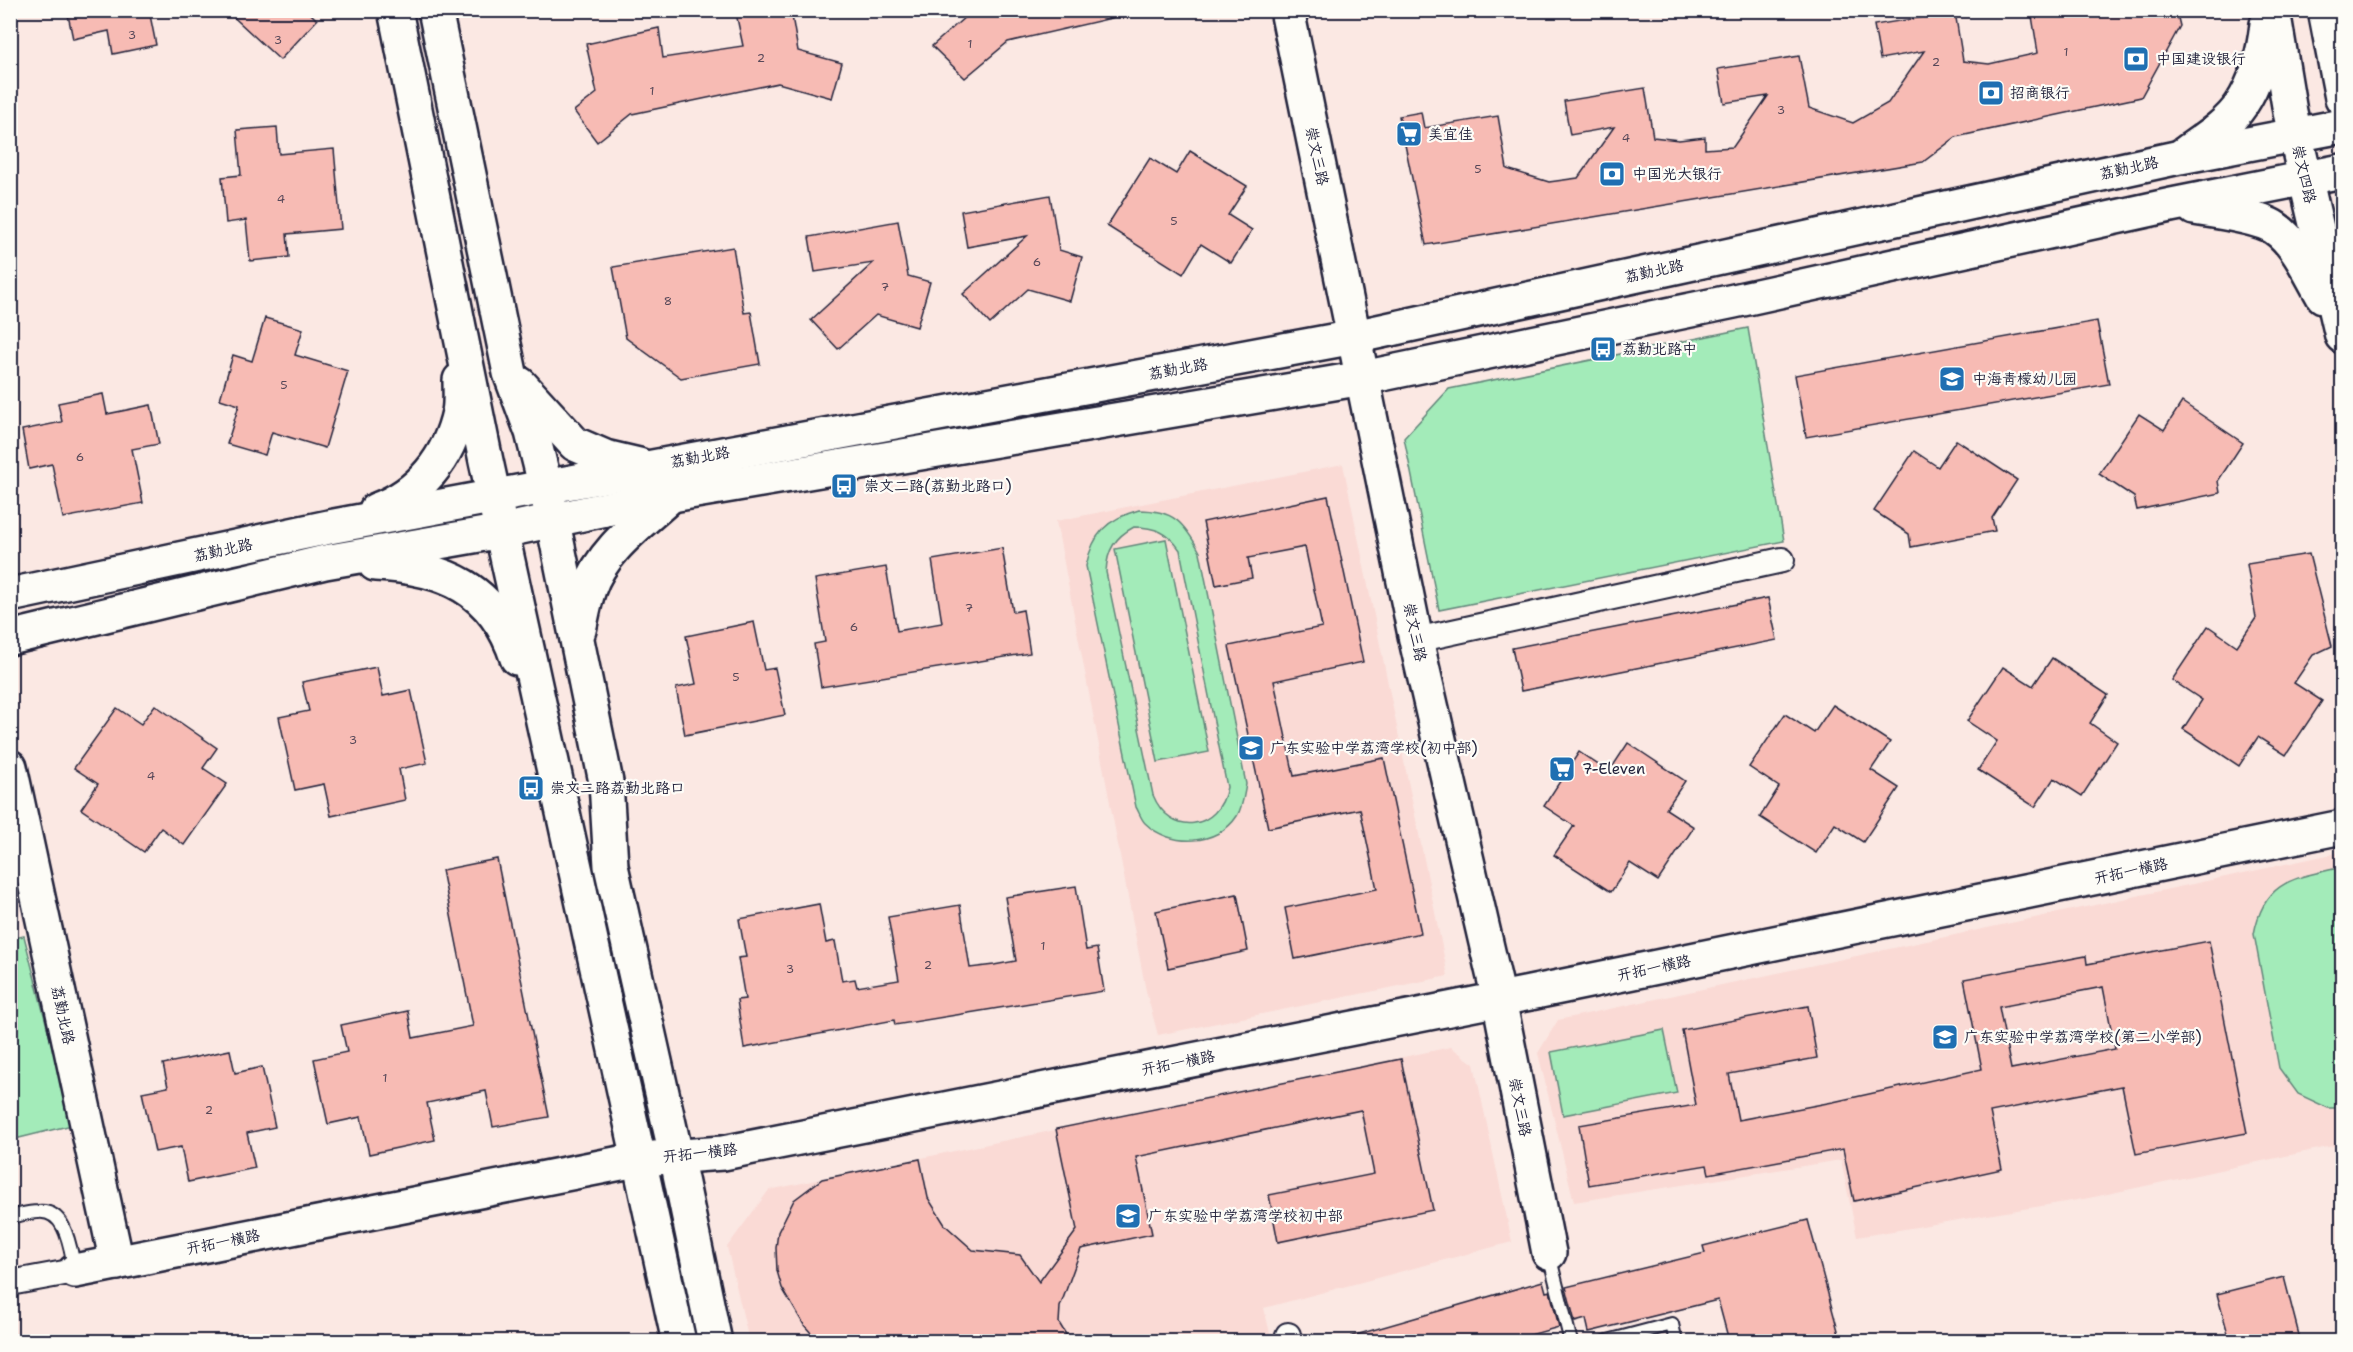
<svg xmlns="http://www.w3.org/2000/svg" width="2353" height="1352" font-family="'Shantell Sans','LXGW WenKai TC',sans-serif">
  <style>
    .built { fill: #fadad5 }
    .green { fill: #a3ebb9; stroke: #62867a; stroke-width: 1.5; fill-rule: evenodd }
    .building { fill: #f7bbb4; stroke: #22223b; stroke-width: 1.5; fill-rule: evenodd }
    .lines { fill: none; stroke-linecap: round; stroke-linejoin: round }
    .lane-casing { stroke: #22223b; stroke-width: 16 }
    .street-casing { stroke: #22223b; stroke-width: 28 }
    .secondary-casing { stroke: #22223b; stroke-width: 38 }
    .lane { stroke: #fdfcf7; stroke-width: 12 }
    .street { stroke: #fdfcf7; stroke-width: 24 }
    .secondary { stroke: #fdfcf7; stroke-width: 33 }
    .labels { text-anchor: middle; dominant-baseline: central; stroke-width: 4.5; stroke-linejoin: round; paint-order: stroke }
    .number-label { font-size: 12px; fill: #574859 }
    .poi-label { font-size: 15px; fill: #22223b; stroke: #fdfcf7; text-anchor: start }
    .street-label { font-size: 15px; fill: #22223b; stroke: #fdfcf7 }
  </style>
  <rect width="100%" height="100%" fill="#fbe8e3"/>
  <filter id="ink" filterUnits="userSpaceOnUse"><feTurbulence type="fractalNoise" baseFrequency=".0167" numOctaves="2"/><feDisplacementMap in="SourceGraphic" scale="12" xChannelSelector="R" yChannelSelector="G"/><feConvolveMatrix kernelMatrix="1 2 1 2 8 2 1 2 1" color-interpolation-filters="sRGB"/></filter>
  <g filter="url(#ink)">
    <!-- built -->
    <g class="built">
      <path d="M1343 464 1448 976 1158 1035 1146 991 1056 521Z"/>
      <path d="M2342 852V1144L2089 1198 1857 1237 1841 1160 1574 1202 1538 1053 1558 1020Z"/>
      <path d="M1451 1047 1474 1064 1512 1242 1264 1308 1272 1342 749 1341 727 1247 769 1190Z"/>
    </g>
    <!-- green -->
    <g class="green">
      <path d="M1748 328 1784 541 1439 610 1404 438 1449 389Z"/>
      <path d="M1139 510C1174 510 1184 523 1200 552L1246 784C1244 795 1243 806 1237 816 1218 846 1170 848 1145 823 1141 819 1139 812 1136 807L1086 566C1093 533 1107 519 1139 510ZM1134 527C1155 527 1168 532 1180 550L1227 787C1219 831 1170 837 1153 795L1106 572C1107 550 1115 537 1134 527Z"/>
      <path d="M1166 539 1209 752 1158 762 1115 549Z"/>
      <path d="M2342 867V1108H2328L2298 1094 2279 1068 2254 934C2264 879 2296 878 2342 867Z"/>
      <path d="M24 936 72 1125 11 1140 10 939Z"/>
      <path d="M1664 1030 1677 1093 1563 1115 1551 1052Z"/>
    </g>
    <!-- building -->
    <g class="building">
      <path d="M67 10H149L156 45 113 54 109 31 73 39Z"/>
      <path d="M226 10H307L317 20 280 60Z"/>
      <path d="M750 10H791L798 51 842 63 832 98 778 83 632 114 597 142 574 111 597 93 586 44 659 28 663 58 743 46 736 13Z"/>
      <path d="M973 10H1111L1112 18 1008 42 965 78 932 46Z"/>
      <path d="M2031 10H2176L2180 26 2141 97 1956 137 1923 162 1426 245 1399 116 1421 112 1424 128 1498 116 1507 169 1549 182 1578 178 1614 127 1570 135 1564 101 1645 88 1653 137 1679 140 1705 137V149L1733 147 1768 96 1724 103 1718 69 1799 56 1809 108 1853 123 1888 103 1924 51 1880 59 1874 25 1955 12 1963 61 1989 64 2038 53Z"/>
      <path d="M277 127 279 154 334 149 341 229 287 234 289 257 250 261 246 220 226 223 222 177 241 175 237 130Z"/>
      <path d="M1190 151 1247 186 1228 215 1252 230 1231 263 1201 244 1183 274 1107 226 1150 158 1176 174Z"/>
      <path d="M1050 195 1059 250 1082 257 1070 301 1028 289 990 324 963 294 1027 236 967 247 961 211Z"/>
      <path d="M898 221 908 276 930 282 917 327 876 315 838 349 811 320 873 263 815 272 809 237Z"/>
      <path d="M733 247 744 313 751 312 760 364 681 378 626 338 613 267Z"/>
      <path d="M265 318 303 329 295 355 348 371 325 448 272 432 265 455 227 444 239 405 220 399 233 355 252 361Z"/>
      <path d="M2097 321 2109 384 1806 437 1795 375Z"/>
      <path d="M103 394 107 414 151 405 159 444 132 449 143 503 63 518 52 464 29 469 22 430 62 422 58 403Z"/>
      <path d="M2182 402 2243 443 2218 481 2220 493 2137 510 2134 497 2099 474 2139 414 2164 430Z"/>
      <path d="M1956 440 2017 480 1992 518 1995 531 1911 547 1909 534 1874 511 1914 451 1938 467Z"/>
      <path d="M1328 496 1363 662 1274 681 1294 776 1384 758 1421 933 1295 959 1285 908 1377 889 1360 809 1268 828 1229 646 1322 627 1305 547 1248 558 1252 578 1216 585 1203 522Z"/>
      <path d="M1002 548 1013 612 1023 610 1030 653 821 687 814 644 825 642 815 579 886 567 897 631 942 623 932 560Z"/>
      <path d="M2309 554 2332 646 2313 655 2294 683 2322 701 2286 755 2258 737 2239 766 2183 729 2202 700 2172 680 2208 626 2237 646 2256 618 2247 564Z"/>
      <path d="M1768 598 1777 640 1521 691 1512 648Z"/>
      <path d="M754 622 764 670 775 668 785 715 685 735 676 688 696 684 686 636Z"/>
      <path d="M2052 658 2108 695 2090 723 2117 742 2082 796 2054 778 2035 807 1978 770 1997 741 1967 721 2003 667 2033 686Z"/>
      <path d="M377 667 383 696 411 690 427 763 399 769 405 800 331 816 324 784 295 790 279 717 309 711 302 682Z"/>
      <path d="M155 705 217 748 203 768 227 784 184 845 161 828 144 852 81 809 98 784 74 768 117 708 141 724Z"/>
      <path d="M1833 705 1890 742 1871 770 1899 788 1863 842 1835 824 1816 853 1760 817 1779 787 1749 767 1785 714 1814 733Z"/>
      <path d="M1628 743 1685 781 1666 809 1694 827 1658 881 1630 863 1611 892 1554 855 1574 826 1544 806 1579 752 1609 772Z"/>
      <path d="M497 859 549 1117 493 1127 486 1091 427 1103 435 1140 369 1154 361 1117 328 1124 314 1059 347 1052 341 1025 408 1011 413 1038 473 1026 442 870Z"/>
      <path d="M1076 886 1086 950 1097 948 1104 991 895 1025 894 1020 744 1048 737 1000 745 999 738 958 746 957 739 919 819 904 826 943 835 941 842 981 855 979 857 987 899 980 888 917 960 905 970 968 994 965 1016 961 1005 897Z"/>
      <path d="M1237 894 1248 951 1168 968 1156 911Z"/>
      <path d="M2209 941 2247 1133 2136 1154 2122 1086 1990 1112 2002 1169 1854 1201 1843 1149 1709 1174 1707 1165 1589 1185 1579 1125 1696 1105 1682 1030 1808 1006 1817 1058 1729 1074 1738 1120 1833 1102 1982 1069 1964 979 2086 956 2087 964ZM2103 987 2115 1049 2011 1069 1999 1007Z"/>
      <path d="M230 1050 235 1073 262 1067 275 1127 247 1133 255 1168 188 1182 181 1147 155 1152 142 1092 168 1087 163 1064Z"/>
      <path d="M1401 1059 1433 1210 1278 1242 1269 1195 1374 1174 1361 1110 1136 1157 1152 1234 1081 1249 1060 1307 1059 1323 1070 1341H818L804 1325 782 1288 777 1271 776 1248 778 1232 794 1200 822 1179 920 1159 928 1198 945 1225 973 1250 1020 1255 1039 1282 1077 1230 1056 1129Z"/>
      <path d="M1808 1220 1840 1338 1828 1341H1729L1718 1300 1589 1332 1586 1319 1575 1322 1566 1287 1705 1253 1703 1246Z"/>
      <path d="M2284 1277 2300 1339 2289 1341H2230L2217 1294Z"/>
      <path d="M1543 1281 1546 1292 1550 1291 1559 1327 1509 1341H1352V1336Z"/>
    </g>
    <g class="lines">
      <defs>
        <g id="lane">
          <path d="M10 1217C20 1215 29 1212 38 1212 67 1209 70 1249 75 1270"/>
          <path d="M1549 1255 1571 1342"/>
          <path d="M1604 1342 1672 1324 1676 1342"/>
        </g>
        <g id="street">
          <path d="M1416 640 1782 560"/>
          <path d="M10 1283 75 1271"/>
          <path d="M1288 1335 1290 1342"/>
        </g>
        <g id="secondary">
          <path d="M395 10 486 461 679 1342"/>
          <path d="M435 10 510 373 532 432 546 488 606 782 611 866 676 1155 715 1342"/>
          <path d="M1287 10 1416 640 1499 999 1549 1253"/>
          <path d="M2273 10 2290 112 2342 336"/>
          <path d="M2325 10 2342 98"/>
          <path d="M2184 154C2203 140 2228 125 2241 105 2257 81 2264 52 2267 24"/>
          <path d="M2194 208C2214 211 2259 217 2275 228 2297 243 2310 274 2323 296"/>
          <path d="M520 384 575 444 605 457 639 465"/>
          <path d="M376 510C420 494 449 458 459 412 461 402 460 390 460 380"/>
          <path d="M375 564C444 567 494 588 517 658"/>
          <path d="M10 595 329 527 1354 337 2180 157 2342 126"/>
          <path d="M579 630C582 617 584 603 589 589 602 550 641 523 670 496"/>
          <path d="M10 638 325 562 502 531 672 495 1363 378 1734 301 2171 205 2342 171"/>
          <path d="M10 767 117 1263"/>
          <path d="M75 1271 641 1159 723 1153 1530 993 2342 827"/>
        </g>
      </defs>
      <!-- lane casing -->
      <use href="#lane" class="lane-casing"/>
      <!-- street casing -->
      <use href="#street" class="street-casing"/>
      <!-- secondary casing -->
      <use href="#secondary" class="secondary-casing"/>
      <!-- lane -->
      <use href="#lane" class="lane"/>
      <!-- street -->
      <use href="#street" class="street"/>
      <!-- secondary -->
      <use href="#secondary" class="secondary"/>
    </g>
  </g>
  <!-- icons -->
  <defs>
    <symbol id="bank-square" viewBox="-11 -11 22 22"><rect x="-9" y="-9" width="18" height="18" rx="4" fill="#1f6fb2" stroke="#fdfcf7"/><path d="M-6-4H6V4H-6ZM0-2.3a2.3 2.3 0 1 0 0 4.6a2.3 2.3 0 1 0 0-4.6Z" fill="#fff"/></symbol>
    <symbol id="supermarket-square" viewBox="-11 -11 22 22"><rect x="-9" y="-9" width="18" height="18" rx="4" fill="#1f6fb2" stroke="#fdfcf7"/><path d="M-6-5.5h2.5l.6 2H6L4.5 2H-2.5L-4.4-4H-6ZM-1.5 3.2a1.3 1.3 0 1 0 .1 0ZM3 3.2a1.3 1.3 0 1 0 .1 0Z" fill="#fff"/></symbol>
    <symbol id="bus-square" viewBox="-11 -11 22 22"><rect x="-9" y="-9" width="18" height="18" rx="4" fill="#1f6fb2" stroke="#fdfcf7"/><path d="M-5-6H5V4H4V6H2V4H-2V6H-4V4H-5ZM-3.5-4V0h7V-4ZM-3.5 1.2v1.5H-2V1.2ZM2 1.2v1.5H3.5V1.2Z" fill="#fff"/></symbol>
    <symbol id="school-square" viewBox="-11 -11 22 22"><rect x="-9" y="-9" width="18" height="18" rx="4" fill="#1f6fb2" stroke="#fdfcf7"/><path d="M0-5L7-2L0 1L-7-2ZM-4 1L0 2.5L4 1V4Q0 6-4 4Z" fill="#fff"/></symbol>
  </defs>
  <g fill-rule="evenodd">
    <use href="#bank-square" x="2121" y="44" width="30" height="30"/>
    <use href="#bank-square" x="1976" y="78" width="30" height="30"/>
    <use href="#supermarket-square" x="1394" y="119" width="30" height="30"/>
    <use href="#bank-square" x="1597" y="159" width="30" height="30"/>
    <use href="#bus-square" x="1588" y="334" width="30" height="30"/>
    <use href="#school-square" x="1937" y="364" width="30" height="30"/>
    <use href="#bus-square" x="829" y="471" width="30" height="30"/>
    <use href="#school-square" x="1236" y="733" width="30" height="30"/>
    <use href="#supermarket-square" x="1547" y="754" width="30" height="30"/>
    <use href="#bus-square" x="516" y="773" width="30" height="30"/>
    <use href="#school-square" x="1930" y="1022" width="30" height="30"/>
    <use href="#school-square" x="1113" y="1201" width="30" height="30"/>
  </g>
  <g class="labels">
    <!-- number labels -->
    <g class="number-label">
      <text x="132" y="35">3</text>
      <text x="278" y="40">3</text>
      <text x="970" y="44">1</text>
      <text x="2066" y="52">1</text>
      <text x="761" y="58">2</text>
      <text x="1936" y="62">2</text>
      <text x="652" y="91">1</text>
      <text x="1781" y="110">3</text>
      <text x="1626" y="138">4</text>
      <text x="1478" y="169">5</text>
      <text x="281" y="199">4</text>
      <text x="1174" y="221">5</text>
      <text x="1037" y="262">6</text>
      <text x="885" y="287">7</text>
      <text x="668" y="301">8</text>
      <text x="284" y="385">5</text>
      <text x="80" y="457">6</text>
      <text x="969" y="608">7</text>
      <text x="854" y="627">6</text>
      <text x="736" y="677">5</text>
      <text x="353" y="740">3</text>
      <text x="151" y="776">4</text>
      <text x="1043" y="946">1</text>
      <text x="928" y="965">2</text>
      <text x="790" y="969">3</text>
      <text x="385" y="1078">1</text>
      <text x="209" y="1110">2</text>
    </g>
    <!-- poi labels -->
    <g class="poi-label">
      <text x="2156" y="59">中国建设银行</text>
      <text x="2010" y="93">招商银行</text>
      <text x="1428" y="134">美宜佳</text>
      <text x="1632" y="174">中国光大银行</text>
      <text x="1622" y="349">荔勤北路中</text>
      <text x="1972" y="379">中海青檬幼儿园</text>
      <text x="864" y="486">崇文二路(荔勤北路口)</text>
      <text x="1270" y="748">广东实验中学荔湾学校(初中部)</text>
      <text x="1582" y="769">7-Eleven</text>
      <text x="550" y="788">崇文二路荔勤北路口</text>
      <text x="1964" y="1037">广东实验中学荔湾学校(第二小学部)</text>
      <text x="1148" y="1216">广东实验中学荔湾学校初中部</text>
    </g>
    <!-- street labels -->
    <g class="street-label">
      <text transform="translate(1317 156) rotate(78)">崇文三路</text>
      <text transform="translate(2129 168) rotate(-12)">荔勤北路</text>
      <text transform="translate(2304 174) rotate(77)">崇文四路</text>
      <text transform="translate(1654 271) rotate(-12)">荔勤北路</text>
      <text transform="translate(1178 369) rotate(-10)">荔勤北路</text>
      <text transform="translate(700 457) rotate(-10)">荔勤北路</text>
      <text transform="translate(223 550) rotate(-12)">荔勤北路</text>
      <text transform="translate(1415 632) rotate(78)">崇文三路</text>
      <text transform="translate(2131 871) rotate(-12)">开拓一横路</text>
      <text transform="translate(1654 968) rotate(-12)">开拓一横路</text>
      <text transform="translate(63 1015) rotate(78)">荔勤北路</text>
      <text transform="translate(1178 1063) rotate(-11)">开拓一横路</text>
      <text transform="translate(1520 1107) rotate(79)">崇文三路</text>
      <text transform="translate(700 1153) rotate(-6)">开拓一横路</text>
      <text transform="translate(223 1242) rotate(-11)">开拓一横路</text>
    </g>
  </g>
  <!-- margin -->
  <rect width="2353" height="1352" fill="none" stroke="#fdfcf7" stroke-width="36"/>
  <rect x="18" y="18" width="2317" height="1316" fill="none" stroke="#22223b" stroke-width="2" filter="url(#ink)"/>
</svg>
